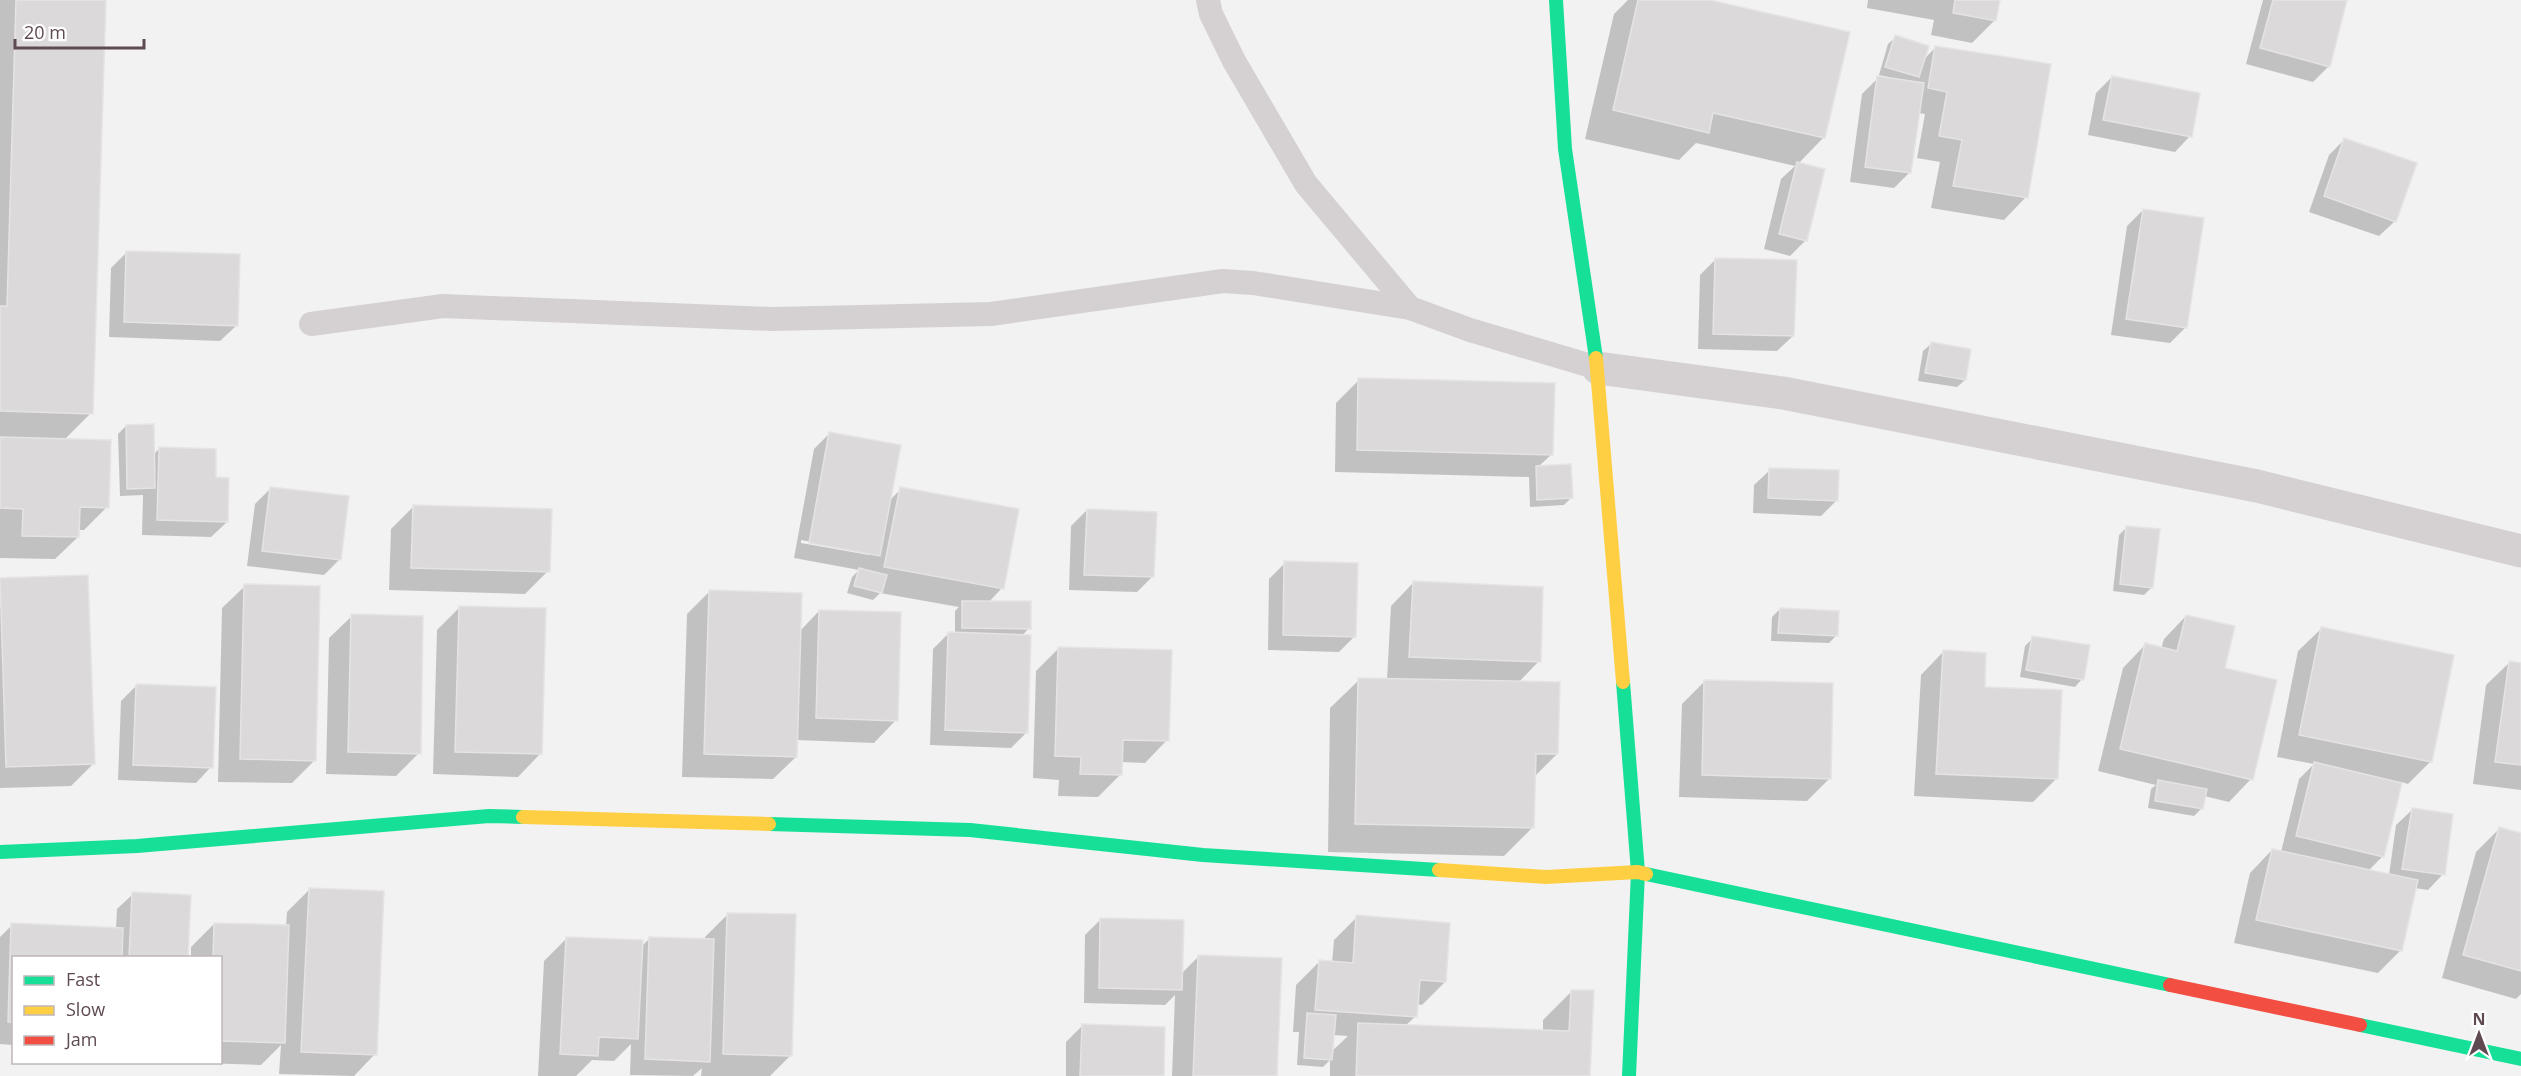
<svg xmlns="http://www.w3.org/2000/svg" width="2521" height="1076" font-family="'Open Sans',sans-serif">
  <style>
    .shadow { fill: #0003; fill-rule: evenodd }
    .building { fill: #dcd9da; stroke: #e5e3e4; stroke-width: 1.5 }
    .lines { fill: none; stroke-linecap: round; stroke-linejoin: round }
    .lane { stroke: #d5d1d2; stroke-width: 24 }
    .street { stroke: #d5d1d2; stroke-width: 33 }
    .fast { stroke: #16e098; stroke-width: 14 }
    .slow { stroke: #ffcf43; stroke-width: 14 }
    .jam { stroke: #f24e42; stroke-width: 14 }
  </style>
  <rect width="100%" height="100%" fill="#f2f2f2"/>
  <!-- shadow -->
  <g class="shadow">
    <path d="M0 0H104L91 413 64 440 107 507 84 530H78V537L55 559 0 558Z"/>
    <path d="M1628 0H1703L1824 137 1798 164 1806 240 1790 256 1764 249 1781 179 1795 166 1696 143 1679 160 1585 139 1614 14Z"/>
    <path d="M1868 0H1998L1994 21 1972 43 1931 35 1934 20 1867 8Z"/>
    <path d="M2263 0H2346L2329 66 2313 82 2246 64Z"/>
    <path d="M1896 37 1922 61 1935 48 2026 197 2004 220 1931 208 1940 162 1917 158 1925 114 1918 113 1910 172 1894 188 1850 182 1862 94 1878 78 1887 79 1888 77 1879 75 1888 44Z"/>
    <path d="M2112 77 2190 136 2175 152 2088 135 2096 93Z"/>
    <path d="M2345 139 2395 221 2379 236 2309 212 2329 155Z"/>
    <path d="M2143 210 2186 327 2170 343 2111 335 2127 226Z"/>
    <path d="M127 252 236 326 220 341 109 337 111 268Z"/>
    <path d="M1716 259 1793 336 1777 351 1698 349 1700 275Z"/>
    <path d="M1931 344 1965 380 1957 387 1918 381 1923 351Z"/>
    <path d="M1359 380 1552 454 1538 467 1572 497 1564 505 1530 507 1529 477 1335 472 1336 403Z"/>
    <path d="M126 426 153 455 159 449 227 522 211 537 142 535 143 495 120 496 118 434Z"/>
    <path d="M830 433 889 501 901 489 1002 588 988 603 1029 628 1022 636 1027 732 1011 748 930 745 933 649 949 633 955 634V611L959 607 880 593 873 600 847 593 852 577 859 570 794 558 814 449ZM801 540 869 552V555L801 543Z"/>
    <path d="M1770 470 1837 500 1821 516 1753 513 1754 485Z"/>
    <path d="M271 488 340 559 324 575 247 566 255 504Z"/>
    <path d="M413 507 548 571 525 594 389 590 391 529Z"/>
    <path d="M1087 510 1153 576 1137 592 1069 590 1071 526Z"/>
    <path d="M2127 527 2152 587 2144 595 2113 591 2119 535Z"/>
    <path d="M1285 563 1355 636 1339 652 1268 650 1269 579Z"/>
    <path d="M87 576 94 763 71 786 0 788V579Z"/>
    <path d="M1413 583 1539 661 1518 683 1557 754 1534 777 1533 827 1504 856 1328 852 1330 708 1359 680H1387L1391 606Z"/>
    <path d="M245 586 315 760 292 783 218 782 222 608Z"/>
    <path d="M710 591 800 631 819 611 896 720 874 743 796 740V757L773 779 682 777 687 614Z"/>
    <path d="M460 607 540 754 518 777 433 774 437 630Z"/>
    <path d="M1780 609 1836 636 1829 643 1771 641 1772 617Z"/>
    <path d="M352 616 419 753 396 776 326 774 329 638Z"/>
    <path d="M2186 616 2223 669 2251 779 2229 802 2204 796 2202 808 2194 816 2148 808 2151 789 2156 785 2098 771 2123 668 2145 645 2161 649 2164 639Z"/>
    <path d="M2321 629 2431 761 2408 784 2401 782 2383 856 2368 871 2389 875 2396 825 2412 810 2443 874 2428 890 2415 888 2401 950 2378 973 2234 943 2250 873 2272 850 2281 852 2299 779 2314 764 2277 757 2298 651Z"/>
    <path d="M2033 638 2082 679 2075 687 2020 677 2025 646Z"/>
    <path d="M1059 648 1167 740 1145 763 1121 762V774L1098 797 1058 796 1059 780 1033 778 1036 671Z"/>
    <path d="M1943 652 1983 688 2056 779 2033 802 1914 796 1921 675Z"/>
    <path d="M2509 663 2521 664V790L2473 784 2486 685Z"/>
    <path d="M1705 681 1830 778 1807 801 1679 797 1682 704Z"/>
    <path d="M137 685 211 767 196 783 118 780 121 701Z"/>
    <path d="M2499 829 2521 835V994L2516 999 2442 978 2476 852Z"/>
    <path d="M310 889 375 1054 354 1076 279 1074 281 1045 261 1065 170 1062H220V958H191V947L214 924 286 926 287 912Z"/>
    <path d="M133 894 186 958H14V1045L0 1044V937L12 925 116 929 117 909Z"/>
    <path d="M728 914 791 1055 770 1076H701L702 1068 693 1076 630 1075 631 1044 614 1061 592 1060 576 1076H538L544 961 567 938 642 946 650 938 705 940V937Z"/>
    <path d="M1357 917 1445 982 1422 1005 1417 1004 1416 1016 1405 1026 1543 1031V1020L1572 991 1589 1076H1330V1060L1323 1067 1297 1065 1299 1032H1293L1296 985 1319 962 1332 963 1334 940ZM1333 1035 1348 1036 1331 1052Z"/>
    <path d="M1101 919 1181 974 1199 956 1276 1076H1172L1175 995 1165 1005 1084 1003 1085 935Z"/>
    <path d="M1082 1026 1162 1076H1066V1042Z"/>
  </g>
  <!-- building -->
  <g class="building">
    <path d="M16 0H106L93 414 0 411V306H7Z"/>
    <path d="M1638 0H1710L1850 32 1825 138 1713 113 1709 133 1613 110Z"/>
    <path d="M1955 0H2000L1996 21 1953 13Z"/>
    <path d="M2273 0H2347L2330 67 2260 48Z"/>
    <path d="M1895 35 1929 46 1919 77 1885 67Z"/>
    <path d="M1935 46 2051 64 2028 198 1953 186 1962 140 1939 136 1947 92 1928 88Z"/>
    <path d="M1877 76 1924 83 1911 173 1865 167Z"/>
    <path d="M2112 76 2200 93 2192 137 2103 120Z"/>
    <path d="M2344 138 2417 163 2396 222 2324 196Z"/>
    <path d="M1797 162 1825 169 1807 241 1779 234Z"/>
    <path d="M2143 209 2204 218 2187 328 2126 319Z"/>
    <path d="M126 251 240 254 238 326 124 322Z"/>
    <path d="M1715 258 1797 260 1794 336 1713 334Z"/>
    <path d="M1931 342 1971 349 1966 380 1925 373Z"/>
    <path d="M1358 378 1555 383 1553 455 1357 450Z"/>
    <path d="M154 424 155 488 127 489 126 425Z"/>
    <path d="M829 432 901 445 880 556 809 543Z"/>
    <path d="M0 437 111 440 109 508 80 507 79 537 22 536 23 509 0 508Z"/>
    <path d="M159 447 216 449V477L229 478 228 522 157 520Z"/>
    <path d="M1571 464 1573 498 1537 500 1536 466Z"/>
    <path d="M1769 468 1839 470 1838 501 1768 498Z"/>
    <path d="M270 487 349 496 341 560 262 551Z"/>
    <path d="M900 487 1019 509 1004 589 884 567Z"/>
    <path d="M413 505 552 509 550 572 411 568Z"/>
    <path d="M1087 509 1157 512 1154 577 1084 575Z"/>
    <path d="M2126 526 2160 529 2153 588 2120 584Z"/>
    <path d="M1284 561 1358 563 1356 637 1283 635Z"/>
    <path d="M859 568 887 575 882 593 854 586Z"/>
    <path d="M88 575 95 764 6 767 0 578Z"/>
    <path d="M1413 581 1543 587 1541 662 1409 657Z"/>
    <path d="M244 584 320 586 316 761 240 759Z"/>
    <path d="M709 590 802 593 797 757 704 754Z"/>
    <path d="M962 601H1031V629L962 628Z"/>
    <path d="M459 606 546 608 542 754 455 752Z"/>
    <path d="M1780 608 1839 611 1838 636 1778 633Z"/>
    <path d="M819 610 901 612 898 721 816 718Z"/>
    <path d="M351 614 423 616 421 754 348 752Z"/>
    <path d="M2186 615 2235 626 2225 668 2277 680 2253 780 2120 749 2145 643 2177 651Z"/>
    <path d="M2321 627 2454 655 2432 762 2299 735Z"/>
    <path d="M948 632 1031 635 1028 733 945 730Z"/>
    <path d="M2032 636 2090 645 2084 680 2026 670Z"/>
    <path d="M1058 647 1172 650 1169 741 1123 740 1122 775 1080 774 1081 757 1055 756Z"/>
    <path d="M1943 650 1986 653 1985 687 2062 690 2058 779 1936 774Z"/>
    <path d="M2509 661 2521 663V765L2495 762Z"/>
    <path d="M1358 678 1560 682 1558 754H1536L1534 828 1355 824Z"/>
    <path d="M1704 680 1833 683 1831 779 1702 775Z"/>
    <path d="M136 684 216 687 213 768 133 765Z"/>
    <path d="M2314 762 2402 783 2384 857 2296 836Z"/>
    <path d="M2158 780 2207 789 2203 809 2155 801Z"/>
    <path d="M2412 808 2453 814 2445 875 2402 869Z"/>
    <path d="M2499 827 2521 833V971L2463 955Z"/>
    <path d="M2272 849 2418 880 2402 951 2256 920Z"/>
    <path d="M309 888 384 891 377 1055 301 1052Z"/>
    <path d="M132 892 191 895 188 958H129Z"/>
    <path d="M727 913 796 914 792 1056 723 1054Z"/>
    <path d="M1356 915 1450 923 1446 982 1420 980 1417 1017 1315 1010 1319 960 1353 963Z"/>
    <path d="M1100 918 1184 920 1182 990 1099 988Z"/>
    <path d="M11 923 123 928 122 958H14V1022H8Z"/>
    <path d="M214 923 289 925 285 1043 220 1041V958H213Z"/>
    <path d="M566 937 643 940 638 1039 599 1037 598 1056 560 1054Z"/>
    <path d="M649 937 714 939 710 1062 645 1059Z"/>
    <path d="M1198 955 1282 958 1277 1076H1193Z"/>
    <path d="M1571 990H1594L1590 1076H1356L1358 1023 1569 1031Z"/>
    <path d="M1307 1013 1336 1015 1332 1060 1304 1058Z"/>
    <path d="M1082 1024 1165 1027 1164 1076H1080Z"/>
  </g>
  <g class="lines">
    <!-- lane -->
    <g class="lane">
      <path d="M1208 0 1211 14 1234 61 1306 184 1410 308"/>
      <path d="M311 324 443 306 772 319 991 314 1223 281 1253 283 1410 308 1470 330 1598 368"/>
    </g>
    <!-- street -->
    <path class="street" d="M1598 368 1783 393 2257 486 2521 551"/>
    <!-- fast -->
    <g class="fast">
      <path d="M1556 0 1565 149 1596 358"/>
      <path d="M1623 682 1638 872 1629 1076"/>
      <path d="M769 824 970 830 1203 855 1439 870"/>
      <path d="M0 852 137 846 489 816 523 817"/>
      <path d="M1646 874 2170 985"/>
      <path d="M2360 1025 2521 1059"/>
    </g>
    <!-- slow -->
    <g class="slow">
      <path d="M1596 358 1623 682"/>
      <path d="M523 817 769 824"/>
      <path d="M1439 870 1546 877 1638 872 1646 874"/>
    </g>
    <!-- jam -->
    <path class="jam" d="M2170 985 2360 1025"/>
  </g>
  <!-- legend -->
  <rect x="12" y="956" width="210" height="108" fill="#ffffff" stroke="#bfb7b9" stroke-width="1.5"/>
  <rect x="24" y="976" width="30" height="9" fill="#16e098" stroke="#bfb7b9" stroke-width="1.5"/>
  <text x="66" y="986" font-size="18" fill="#5e4a50">Fast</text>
  <rect x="24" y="1006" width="30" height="9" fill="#ffcf43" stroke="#bfb7b9" stroke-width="1.5"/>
  <text x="66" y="1016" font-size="18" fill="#5e4a50">Slow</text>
  <rect x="24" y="1036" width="30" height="9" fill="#f24e42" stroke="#bfb7b9" stroke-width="1.5"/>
  <text x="66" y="1046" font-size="18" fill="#5e4a50">Jam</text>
  <!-- north arrow -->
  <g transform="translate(2479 1034)" stroke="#ffffff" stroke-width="4.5" paint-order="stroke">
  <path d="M0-4.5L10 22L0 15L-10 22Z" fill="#5e4a50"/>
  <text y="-9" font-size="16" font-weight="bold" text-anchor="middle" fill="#5e4a50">N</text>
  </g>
  <!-- scale -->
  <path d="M15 39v9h129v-9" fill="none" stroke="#5e4a50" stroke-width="3"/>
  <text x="24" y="39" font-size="18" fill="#5e4a50" stroke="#ffffff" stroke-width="4.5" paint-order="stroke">20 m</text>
</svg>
